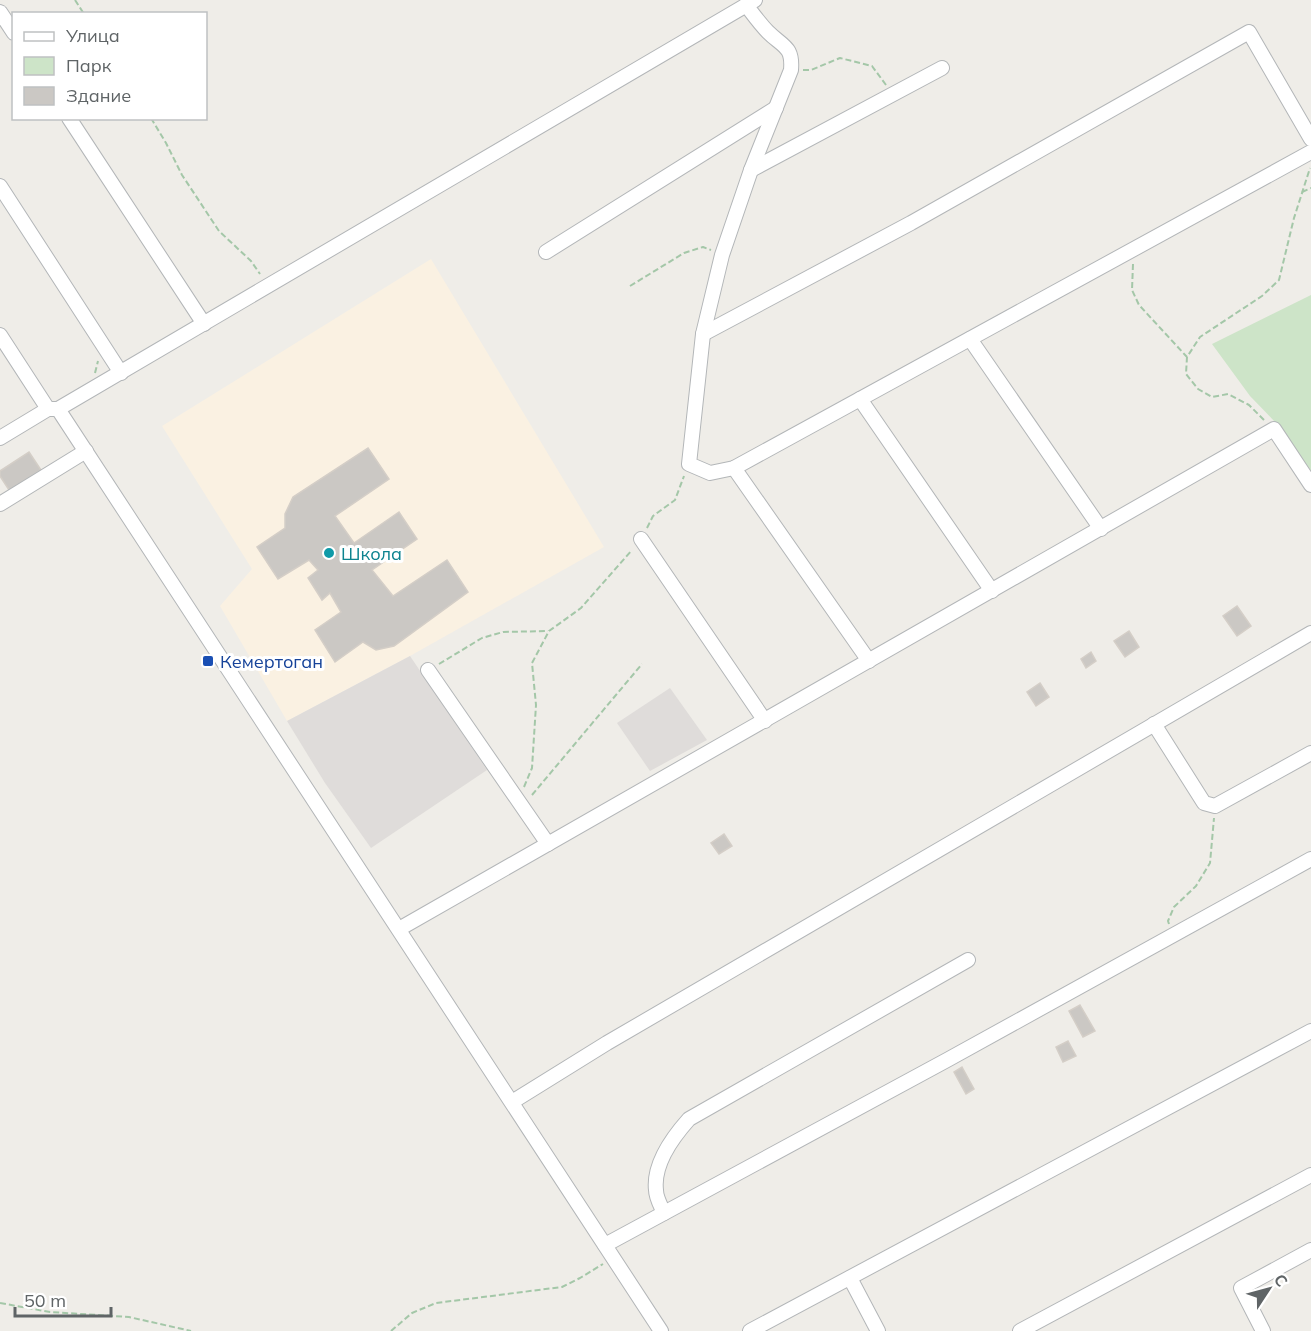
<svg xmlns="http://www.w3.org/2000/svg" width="1311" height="1331" font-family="Mulish,sans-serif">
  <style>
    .commercial { fill: #faf1e2 }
    .industrial { fill: #dfdcda }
    .green { fill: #cde4c8 }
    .building { fill: #cbc8c4; stroke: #d4cec7; stroke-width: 1.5 }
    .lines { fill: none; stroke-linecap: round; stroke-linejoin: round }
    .street-casing { stroke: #b3b6b8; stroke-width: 16 }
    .path { stroke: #a4c7a8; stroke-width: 2; stroke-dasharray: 6 3; stroke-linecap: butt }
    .street { stroke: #fff; stroke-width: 14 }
    .culture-dot { fill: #0f9aa8; stroke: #fff; stroke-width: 2 }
    .transit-dot { fill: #1a4fb4; stroke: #fff; stroke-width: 2 }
    .labels { text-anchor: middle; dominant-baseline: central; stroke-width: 6; stroke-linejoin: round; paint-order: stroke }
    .culture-label { font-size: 18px; fill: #0d838f; stroke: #fff; text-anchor: start }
    .transit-label { font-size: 18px; fill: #164399; stroke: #fff; text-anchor: start }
  </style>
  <rect width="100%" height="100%" fill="#efede8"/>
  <!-- commercial -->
  <path class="commercial" d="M431 259 604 547 410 656 287 721 220 606 252 569 162 426Z"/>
  <!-- industrial -->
  <g class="industrial">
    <path d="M410 656 487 770 371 848 325 783 287 721Z"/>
    <path d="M670 688 707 740 650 771 617 723Z"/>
  </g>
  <!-- green -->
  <path class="green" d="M1311 295V471L1276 423 1250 396 1212 344Z"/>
  <!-- building -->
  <g class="building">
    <path d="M368 448 389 479 335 516 354 543 399 512 417 539 372 570 393 596 447 560 468 592 394 646 376 650 363 642 335 662 315 630 341 612 330 593 322 600 308 578 318 570 309 560 278 579 257 547 285 528V514L293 497Z"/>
    <path d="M29 452 41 470 9 490 0 476V471Z"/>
    <path d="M1237 606 1251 626 1237 636 1223 616Z"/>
    <path d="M1129 631 1139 647 1125 657 1114 641Z"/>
    <path d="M1091 652 1096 661 1086 668 1081 659Z"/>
    <path d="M1040 683 1049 697 1036 706 1027 692Z"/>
    <path d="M724 834 732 846 719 854 711 843Z"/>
    <path d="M1080 1005 1095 1031 1083 1037 1069 1011Z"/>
    <path d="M1068 1041 1076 1056 1063 1062 1056 1047Z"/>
    <path d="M962 1067 974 1089 966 1094 954 1072Z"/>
  </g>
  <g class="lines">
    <defs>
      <g id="street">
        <path d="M746 5C753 14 760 24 768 32 783 47 793 46 791 70L751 170 722 255 703 334 689 464 710 473 734 468 1311 152"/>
        <path d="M0 12 14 33"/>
        <path d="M69 118 204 324"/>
        <path d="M751 170 942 68"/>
        <path d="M0 186 121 373"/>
        <path d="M546 252 776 108"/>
        <path d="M703 334 911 223 1249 32 1311 139"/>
        <path d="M0 335 48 409"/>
        <path d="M970 339 1101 529"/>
        <path d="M860 399 992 591"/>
        <path d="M58 409 661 1331"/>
        <path d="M0 438 48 409H58L755 0"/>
        <path d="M734 468 869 661"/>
        <path d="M0 504 86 451"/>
        <path d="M641 539 765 721"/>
        <path d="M428 670 548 844"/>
        <path d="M1154 724 1204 803 1215 806 1311 753"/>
        <path d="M399 929 1274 429 1311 485"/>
        <path d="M512 1102 607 1043 1311 633"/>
        <path d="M664 1213C661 1206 656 1198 656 1190 653 1164 672 1138 689 1119L968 960"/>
        <path d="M605 1245 947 1060 1311 859"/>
        <path d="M850 1278 878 1331"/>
        <path d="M750 1331 1311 1031"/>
        <path d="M1020 1331 1311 1175"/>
        <path d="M1263 1331 1241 1288 1311 1250"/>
      </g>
    </defs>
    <!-- street casing -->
    <use href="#street" class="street-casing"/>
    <!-- path -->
    <g class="path">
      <path d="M75 0 84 14"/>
      <path d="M803 70H811L840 58 872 66 886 85"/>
      <path d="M151 118 166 143 182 175 219 231 251 261 260 274"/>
      <path d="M1302 192 1311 188"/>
      <path d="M1133 264 1132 290 1139 305 1187 357"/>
      <path d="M630 286 684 253 703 247 711 250"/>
      <path d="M95 373 98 361"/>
      <path d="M1264 420 1249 405 1228 394 1212 397 1198 389 1186 374 1187 357 1200 337 1262 296 1279 280 1294 218 1310 168"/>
      <path d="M647 528 653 516 675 500 684 476"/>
      <path d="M439 664 482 638 503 632 548 631"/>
      <path d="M524 787 532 768 536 705 532 663 549 631 581 608 632 550"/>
      <path d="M532 795 642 664"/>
      <path d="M1169 924 1168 921 1174 907 1196 886 1210 863 1214 818"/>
      <path d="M0 1303 50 1312 129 1317 191 1331"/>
      <path d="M391 1331 412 1313 436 1303 562 1287 580 1278 603 1264"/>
    </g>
    <!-- street -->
    <use href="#street" class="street"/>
  </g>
  <!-- markers -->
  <circle class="culture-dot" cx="329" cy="553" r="6"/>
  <rect class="transit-dot" x="202" y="655" width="12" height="12" rx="3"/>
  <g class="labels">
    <!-- culture labels -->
    <g class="culture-label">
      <text x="341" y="553">Школа</text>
    </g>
    <!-- transit labels -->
    <g class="transit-label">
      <text x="220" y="661">Кемертоган</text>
    </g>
  </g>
  <!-- legend -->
  <rect x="12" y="12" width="195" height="108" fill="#ffffff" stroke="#bfc1c2" stroke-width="1.5"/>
  <rect x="24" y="32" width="30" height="9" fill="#ffffff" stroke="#bfc1c2" stroke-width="1.5"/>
  <text x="66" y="42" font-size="18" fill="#5f6466">Улица</text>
  <rect x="24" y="57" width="30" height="18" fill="#cde4c8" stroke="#bfc1c2" stroke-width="1.5"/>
  <text x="66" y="72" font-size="18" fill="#5f6466">Парк</text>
  <rect x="24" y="87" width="30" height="18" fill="#cbc8c4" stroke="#bfc1c2" stroke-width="1.5"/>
  <text x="66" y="102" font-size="18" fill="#5f6466">Здание</text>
  <!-- north arrow -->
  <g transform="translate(1269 1289) rotate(54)" stroke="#ffffff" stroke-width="4.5" paint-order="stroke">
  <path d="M0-4.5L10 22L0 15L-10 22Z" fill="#5f6466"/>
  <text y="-9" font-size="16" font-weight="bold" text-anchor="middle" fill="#5f6466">С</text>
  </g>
  <!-- scale -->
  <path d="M15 1307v9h96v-9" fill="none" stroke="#5f6466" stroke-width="3"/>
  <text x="24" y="1307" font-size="18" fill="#5f6466" stroke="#ffffff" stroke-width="4.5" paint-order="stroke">50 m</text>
</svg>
